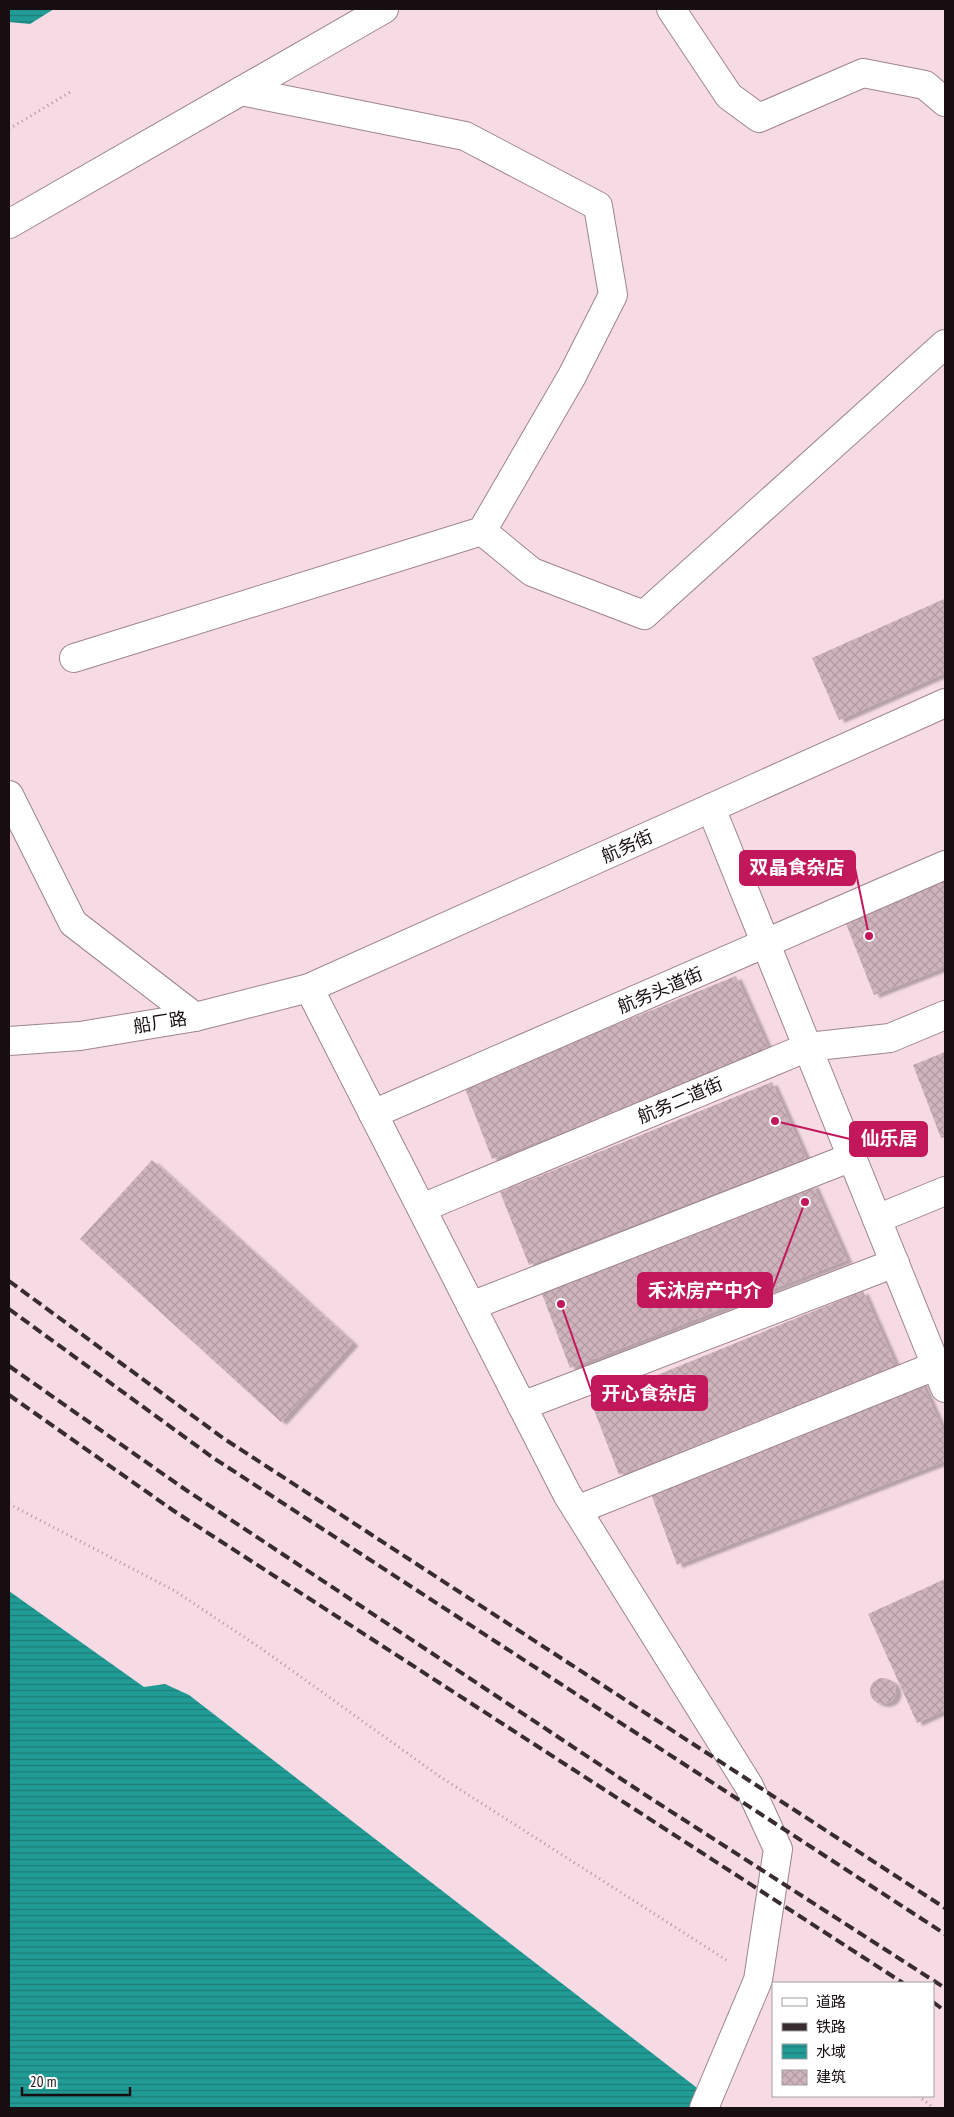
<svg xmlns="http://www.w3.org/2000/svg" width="954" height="2117" font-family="'PT Sans Narrow','Noto Sans SC',sans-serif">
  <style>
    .water { fill: url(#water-rules) }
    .building { fill: url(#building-cross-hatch); filter: url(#shadow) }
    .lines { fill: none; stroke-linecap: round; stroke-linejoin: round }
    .minor-casing { stroke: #9f858d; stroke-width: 30 }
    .path { stroke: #ac969d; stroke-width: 3; stroke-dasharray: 1 4; stroke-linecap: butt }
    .minor { stroke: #fff; stroke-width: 28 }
    .rail { stroke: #382c30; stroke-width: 4; stroke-dasharray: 10 5; stroke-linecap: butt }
    .labels { text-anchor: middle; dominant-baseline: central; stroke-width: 4; stroke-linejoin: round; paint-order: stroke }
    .street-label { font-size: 18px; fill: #170e11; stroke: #fff }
    .leader { fill: none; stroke: #c2185b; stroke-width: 2 }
    .callout-dot { fill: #c2185b; stroke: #fff; stroke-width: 2 }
    .callout { fill: #c2185b; stroke: #c2185b; stroke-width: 2 }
    .callout-label { font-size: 19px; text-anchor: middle; font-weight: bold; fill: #fff }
  </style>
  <defs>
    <pattern id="water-rules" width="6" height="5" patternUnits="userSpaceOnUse" patternTransform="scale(1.25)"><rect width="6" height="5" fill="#219b95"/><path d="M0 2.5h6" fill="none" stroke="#1c7d78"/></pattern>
    <pattern id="building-cross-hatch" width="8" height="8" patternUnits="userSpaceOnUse" patternTransform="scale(1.25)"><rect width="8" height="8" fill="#cfb4bd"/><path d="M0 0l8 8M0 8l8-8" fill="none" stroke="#b19aa1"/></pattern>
    <filter id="shadow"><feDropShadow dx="5.5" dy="3" stdDeviation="1" flood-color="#0004"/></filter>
  </defs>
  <rect width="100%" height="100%" fill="#f7dbe4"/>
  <!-- water -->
  <g class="water">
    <path d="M9 9H54L30 24 9 22Z"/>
    <path d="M9 1591 144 1687 165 1684 189 1695 723 2108H9Z"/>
  </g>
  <!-- building -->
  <g class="building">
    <path d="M944 599 945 673 839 720 812 658Z"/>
    <path d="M945 880V967L874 995 845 921Z"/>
    <path d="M736 976 770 1052 492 1159 464 1086Z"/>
    <path d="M945 1052V1137L941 1138 913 1065Z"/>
    <path d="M772 1082 806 1158 529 1265 500 1192Z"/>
    <path d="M152 1160 353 1343 281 1422 80 1239Z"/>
    <path d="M813 1184 847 1260 570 1368 542 1294Z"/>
    <path d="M863 1291 897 1368 619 1475 591 1402Z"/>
    <path d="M921 1381 945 1435V1461L677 1565 650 1491Z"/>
    <path d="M945 1579V1710L917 1723 868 1614Z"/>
    <circle cx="883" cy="1691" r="13"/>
  </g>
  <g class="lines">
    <defs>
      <g id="minor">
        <path d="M671 9 729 96 759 118 863 73 925 85 945 102"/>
        <path d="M9 224 384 9"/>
        <path d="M482 531 532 572 644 615 945 344"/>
        <path d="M74 658 482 531 572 376 613 295 598 206 465 136 241 91"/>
        <path d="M9 795 73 923 195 1017"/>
        <path d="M711 808 945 1388"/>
        <path d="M309 988 567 1494 749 1786 778 1849 758 1980 704 2108"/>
        <path d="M9 1041 80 1036 195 1017 309 988 945 703"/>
        <path d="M373 1114 945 865"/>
        <path d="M422 1208 808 1047 890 1038 945 1015"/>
        <path d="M877 1219 945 1191"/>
        <path d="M471 1306 852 1157"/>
        <path d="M522 1406 895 1263"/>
        <path d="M577 1510 945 1362"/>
      </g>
    </defs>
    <!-- minor casing -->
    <use href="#minor" class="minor-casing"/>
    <!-- path -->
    <g class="path">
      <path d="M9 129 72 91"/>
      <path d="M9 1504 175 1591 262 1649 439 1776 728 1961"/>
      <path d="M918 2096 934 2108"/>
    </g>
    <!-- minor -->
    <use href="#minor" class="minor"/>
    <!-- rail -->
    <g class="rail">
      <path d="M9 1281 223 1438 945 1908"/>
      <path d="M9 1309 212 1457 945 1934"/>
      <path d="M9 1366 186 1490 647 1796 945 1988"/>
      <path d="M9 1395 174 1511 903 1983"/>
      <path d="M933 2002 945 2011"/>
    </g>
  </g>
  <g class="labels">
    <!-- street labels -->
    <g class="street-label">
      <text transform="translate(627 846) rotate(-24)">航务街</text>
      <text transform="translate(660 990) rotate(-23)">航务头道街</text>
      <text transform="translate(160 1022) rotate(-9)">船厂路</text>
      <text transform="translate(680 1100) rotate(-23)">航务二道街</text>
    </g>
  </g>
  <!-- callouts -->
  <path class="leader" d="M869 936L855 868M775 1121L850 1139M805 1202L772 1290M561 1304L592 1393"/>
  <g class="callout-dot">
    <circle cx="869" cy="936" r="5"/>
    <circle cx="775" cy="1121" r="5"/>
    <circle cx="805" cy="1202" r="5"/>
    <circle cx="561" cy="1304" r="5"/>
  </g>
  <g class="callout">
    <rect x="740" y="851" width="115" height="34" rx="5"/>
    <rect x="850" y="1122" width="77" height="34" rx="5"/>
    <rect x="638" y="1273" width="134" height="34" rx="5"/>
    <rect x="592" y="1376" width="115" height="34" rx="5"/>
  </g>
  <g class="callout-label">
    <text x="797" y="874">双晶食杂店</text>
    <text x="889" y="1145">仙乐居</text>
    <text x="705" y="1297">禾沐房产中介</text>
    <text x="649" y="1400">开心食杂店</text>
  </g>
  <!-- border -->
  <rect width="954" height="2117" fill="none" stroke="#170e11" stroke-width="20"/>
  <!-- legend -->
  <rect x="772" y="1982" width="162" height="115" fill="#ffffff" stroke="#a29fa0"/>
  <rect x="782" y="1998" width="25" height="8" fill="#ffffff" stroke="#a29fa0"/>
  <text x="816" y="2007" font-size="15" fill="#170e11">道路</text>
  <rect x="782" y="2023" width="25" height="8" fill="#382c30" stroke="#a29fa0"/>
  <text x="816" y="2032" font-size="15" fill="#170e11">铁路</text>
  <rect x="782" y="2044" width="25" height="15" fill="url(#water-rules)" stroke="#a29fa0"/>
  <text x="816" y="2057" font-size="15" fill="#170e11">水域</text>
  <rect x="782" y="2070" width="25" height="15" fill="url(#building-cross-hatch)" stroke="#a29fa0"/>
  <text x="816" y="2082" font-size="15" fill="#170e11">建筑</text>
  <!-- scale -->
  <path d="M22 2087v8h108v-8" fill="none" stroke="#170e11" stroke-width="2.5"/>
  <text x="30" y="2087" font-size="15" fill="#170e11" stroke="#ffffff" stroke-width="4" paint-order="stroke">20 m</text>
</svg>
